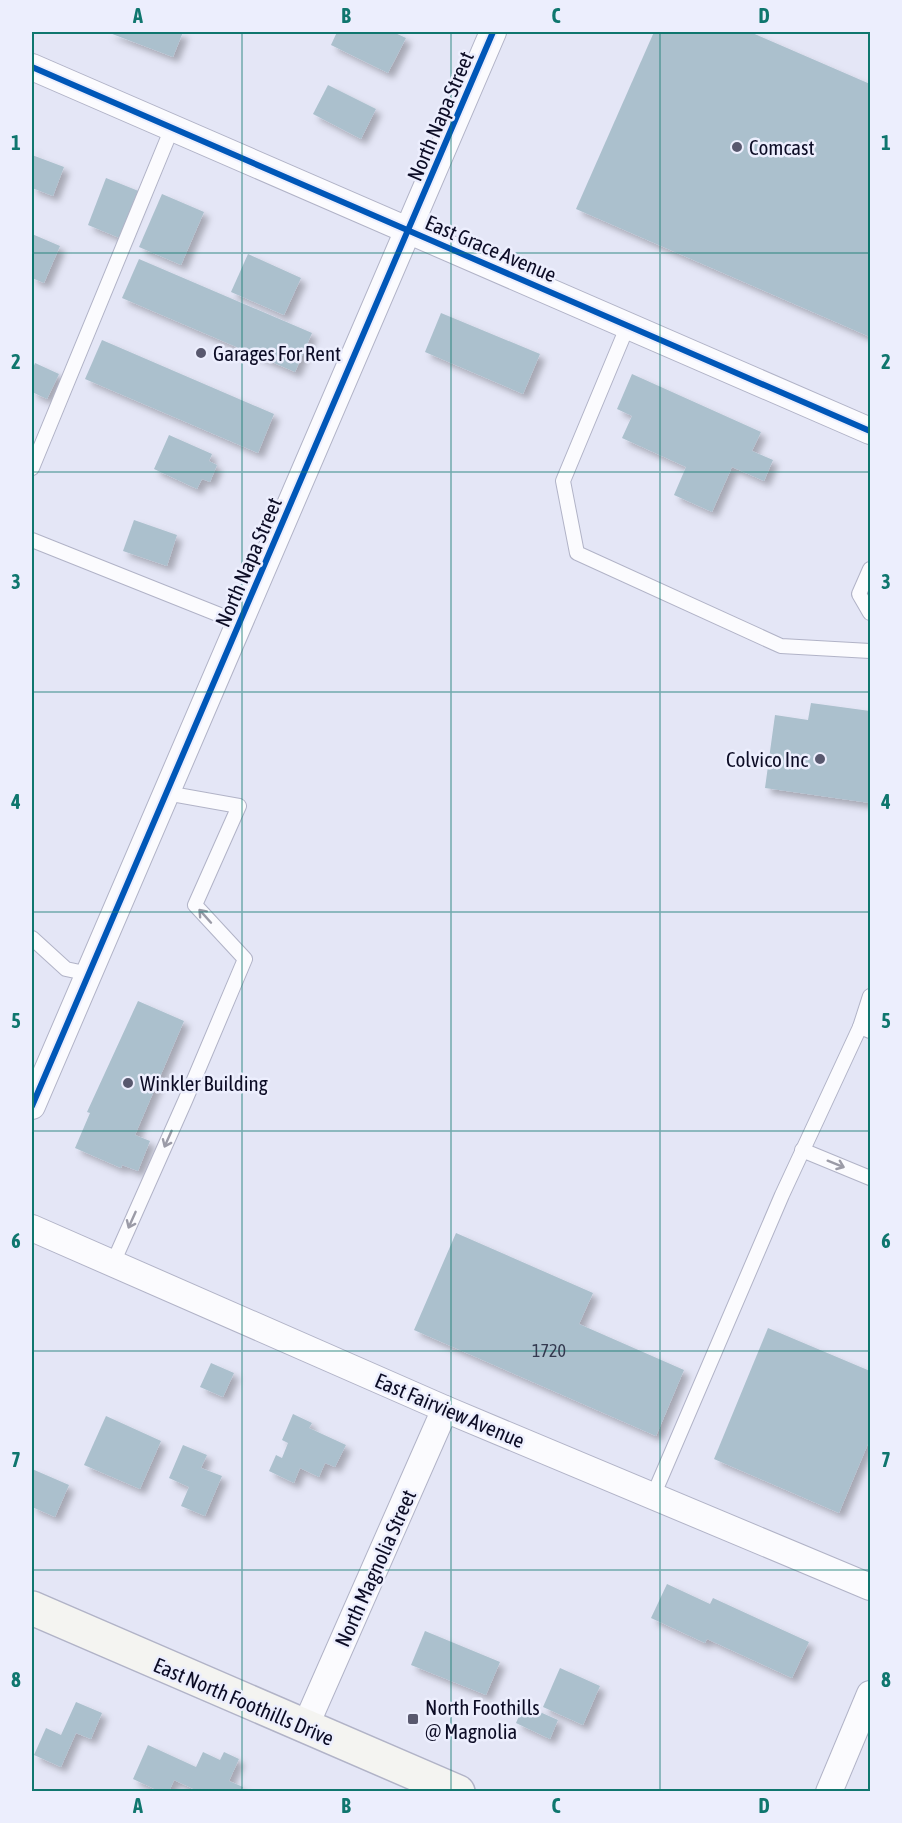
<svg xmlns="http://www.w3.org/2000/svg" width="902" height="1823" font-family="'Asap Condensed',sans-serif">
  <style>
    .building { fill: #abc0cd; filter: url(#shadow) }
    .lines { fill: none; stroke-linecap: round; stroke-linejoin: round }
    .service-casing { stroke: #b1b3c7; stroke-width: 16 }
    .minor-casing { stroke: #b1b3c7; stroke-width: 28 }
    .secondary-casing { stroke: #b1b3c7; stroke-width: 36 }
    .service { stroke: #fbfbfe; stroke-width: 14 }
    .minor { stroke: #fbfbfe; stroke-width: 26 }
    .secondary { stroke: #f4f4f1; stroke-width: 33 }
    .cycleway-casing { stroke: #eceefd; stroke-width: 10 }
    .cycleway { stroke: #0057b8; stroke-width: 6 }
    .oneway { stroke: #9b9ba7 }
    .grid { fill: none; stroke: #0f766e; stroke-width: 1.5; stroke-opacity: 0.55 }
    .poi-dot { fill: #58586e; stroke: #eceefd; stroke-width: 2 }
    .labels { text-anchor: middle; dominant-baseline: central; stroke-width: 5; stroke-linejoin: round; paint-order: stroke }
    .number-label { font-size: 18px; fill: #34394f }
    .street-label { font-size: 21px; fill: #0c0c25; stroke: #eceefd }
    .poi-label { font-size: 21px; fill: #0c0c25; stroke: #eceefd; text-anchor: start }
    .neatline { fill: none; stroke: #0f766e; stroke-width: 2 }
    .grid-label { font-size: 20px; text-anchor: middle; font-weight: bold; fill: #0f766e }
  </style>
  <defs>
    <filter id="shadow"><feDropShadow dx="5.5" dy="5.5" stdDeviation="3" flood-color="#0004"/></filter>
  </defs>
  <rect width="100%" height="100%" fill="#e4e6f6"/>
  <!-- building -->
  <g class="building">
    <path d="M107 32H183L173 57Z"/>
    <path d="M337 32H393L406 38 388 73 331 45Z"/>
    <path d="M654 32H750L870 84V337L576 209Z"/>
    <path d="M328 85 376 109 361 139 313 114Z"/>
    <path d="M32 148 34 149 32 155 64 167 53 196 32 188Z"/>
    <path d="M106 178 141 192 122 239 88 225Z"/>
    <path d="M162 194 204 212 181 265 139 247Z"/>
    <path d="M32 234 60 246 44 283 32 278Z"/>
    <path d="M248 254 301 278 284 315 231 292Z"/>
    <path d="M139 259 312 333 295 372 122 298Z"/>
    <path d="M441 313 540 354 523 394 425 352Z"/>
    <path d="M102 340 274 414 258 453 85 379Z"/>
    <path d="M35 363 59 374 47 399 32 392V371Z"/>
    <path d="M632 374 761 432 752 451 773 460 764 481 732 467 712 512 674 495 686 467 622 438 632 416 617 409Z"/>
    <path d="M169 435 212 454 209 461 217 465 210 482 202 479 197 489 154 469Z"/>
    <path d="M134 520 177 535 167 566 123 551Z"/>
    <path d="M811 703 870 711 868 730 870 731V803L765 788 775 715 808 720Z"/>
    <path d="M138 1001 184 1021 135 1135 150 1141 138 1171 122 1165 121 1168 75 1148 90 1113 87 1112Z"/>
    <path d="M456 1233 593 1293 579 1324 684 1370 656 1436 414 1330Z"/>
    <path d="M768 1328 870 1371V1439L839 1513 714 1459Z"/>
    <path d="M211 1363 234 1373 223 1397 200 1387Z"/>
    <path d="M293 1414 312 1423 309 1428 346 1445 335 1467 325 1463 319 1477 300 1468 294 1483 269 1471 276 1455 282 1458 288 1443 282 1440Z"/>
    <path d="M106 1416 161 1441 140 1489 84 1465Z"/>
    <path d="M183 1445 207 1455 201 1468 222 1476 205 1516 181 1506 189 1487 169 1478Z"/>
    <path d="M32 1469 69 1485 55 1517 32 1507Z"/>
    <path d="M667 1584 710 1604 713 1598 809 1642 792 1678 707 1639 705 1643 651 1618Z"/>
    <path d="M425 1631 500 1662 486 1695 411 1665Z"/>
    <path d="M560 1668 600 1686 583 1725 543 1707Z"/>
    <path d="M76 1702 102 1713 91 1739 76 1733 61 1767 34 1755 46 1728 61 1735Z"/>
    <path d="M524 1705 558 1720 550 1739 516 1723Z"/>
    <path d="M148 1745 196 1767 203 1752 220 1760 224 1752 239 1759 229 1781 243 1787 241 1792H200L174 1780 169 1792H161L133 1779Z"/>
  </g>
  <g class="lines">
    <defs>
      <g id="service">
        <path d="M628 325 563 481 577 553 781 646 870 651"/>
        <path d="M32 468 172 128"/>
        <path d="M32 540 240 623"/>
        <path d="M870 569 859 594 870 613"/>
        <path d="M32 938 66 969 89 974"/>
        <path d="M870 996 860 1027 870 1031"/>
        <path d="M802 1150 870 1178"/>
        <path d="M113 1263 185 1101 245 959 195 905 239 806 166 793"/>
        <path d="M653 1496 782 1195 860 1027"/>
      </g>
      <g id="minor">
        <path d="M32 67 870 431"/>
        <path d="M32 1106 493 32"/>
        <path d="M32 1228 445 1409 870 1587"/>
        <path d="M305 1727 445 1409"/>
        <path d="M829 1792 870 1694"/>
      </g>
      <path id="secondary" d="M32 1608 458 1792"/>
    </defs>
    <!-- service casing -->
    <use href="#service" class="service-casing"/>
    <!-- minor casing -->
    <use href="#minor" class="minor-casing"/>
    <!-- secondary casing -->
    <use href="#secondary" class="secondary-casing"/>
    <!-- service -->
    <use href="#service" class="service"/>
    <!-- minor -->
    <use href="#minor" class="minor"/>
    <!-- secondary -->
    <use href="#secondary" class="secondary"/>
    <defs>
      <g id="cycleway">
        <path d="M32 67 870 431"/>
        <path d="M32 1106 493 32"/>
      </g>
    </defs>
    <!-- cycleway casing -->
    <use href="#cycleway" class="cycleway-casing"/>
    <!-- cycleway -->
    <use href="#cycleway" class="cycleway"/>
  </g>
  <!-- one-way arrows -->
  <defs><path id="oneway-shaft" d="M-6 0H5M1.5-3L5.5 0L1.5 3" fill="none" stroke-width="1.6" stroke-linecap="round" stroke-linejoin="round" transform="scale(1.5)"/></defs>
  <g class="oneway">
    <use href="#oneway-shaft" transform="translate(205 916) rotate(-132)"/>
    <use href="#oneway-shaft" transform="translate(168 1139) rotate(114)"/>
    <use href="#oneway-shaft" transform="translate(836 1164) rotate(22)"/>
    <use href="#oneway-shaft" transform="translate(132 1220) rotate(114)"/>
  </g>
  <!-- grid -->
  <path class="grid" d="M242 32V1792M451 32V1792M660 32V1792M32 253H870M32 472H870M32 692H870M32 912H870M32 1131H870M32 1351H870M32 1570H870"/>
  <!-- markers -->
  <g class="poi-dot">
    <circle cx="737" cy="147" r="6"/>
    <circle cx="201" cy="353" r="6"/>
    <circle cx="820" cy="759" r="6"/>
    <circle cx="128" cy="1083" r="6"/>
    <rect x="407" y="1713" width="12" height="12" rx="3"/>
  </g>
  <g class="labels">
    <!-- number labels -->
    <g class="number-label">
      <text x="549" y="1350">1720</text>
    </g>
    <!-- street labels -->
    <g class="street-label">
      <text transform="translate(440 116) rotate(-67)">North Napa Street</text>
      <text transform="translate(491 248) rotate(23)">East Grace Avenue</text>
      <text transform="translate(248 562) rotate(-67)">North Napa Street</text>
      <text transform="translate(450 1410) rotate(23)">East Fairview Avenue</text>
      <text transform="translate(375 1568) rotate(-66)">North Magnolia Street</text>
      <text transform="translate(244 1701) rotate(23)">East North Foothills Drive</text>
    </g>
    <!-- poi labels -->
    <g class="poi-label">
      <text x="749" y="147">Comcast</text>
      <text x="213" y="353">Garages For Rent</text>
      <text x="808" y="759" text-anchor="end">Colvico Inc</text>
      <text x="140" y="1083">Winkler Building</text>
      <text x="425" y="1707">North Foothills<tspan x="425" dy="24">@ Magnolia</tspan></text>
    </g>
  </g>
  <!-- border -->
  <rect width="902" height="1823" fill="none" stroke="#eceefd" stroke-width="66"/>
  <rect x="33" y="33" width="836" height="1757" class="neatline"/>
  <g class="grid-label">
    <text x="138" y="23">A</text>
    <text x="346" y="23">B</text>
    <text x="556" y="23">C</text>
    <text x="764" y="23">D</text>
    <text x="16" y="150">1</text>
    <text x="886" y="150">1</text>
    <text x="16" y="369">2</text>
    <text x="886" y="369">2</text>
    <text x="16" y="589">3</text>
    <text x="886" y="589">3</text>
    <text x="16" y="809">4</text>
    <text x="886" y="809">4</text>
    <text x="16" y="1028">5</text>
    <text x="886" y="1028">5</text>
    <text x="16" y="1248">6</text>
    <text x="886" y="1248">6</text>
    <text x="16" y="1467">7</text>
    <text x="886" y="1467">7</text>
    <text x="16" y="1687">8</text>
    <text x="886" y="1687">8</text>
    <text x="138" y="1813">A</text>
    <text x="346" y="1813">B</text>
    <text x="556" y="1813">C</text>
    <text x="764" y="1813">D</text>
  </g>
</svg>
